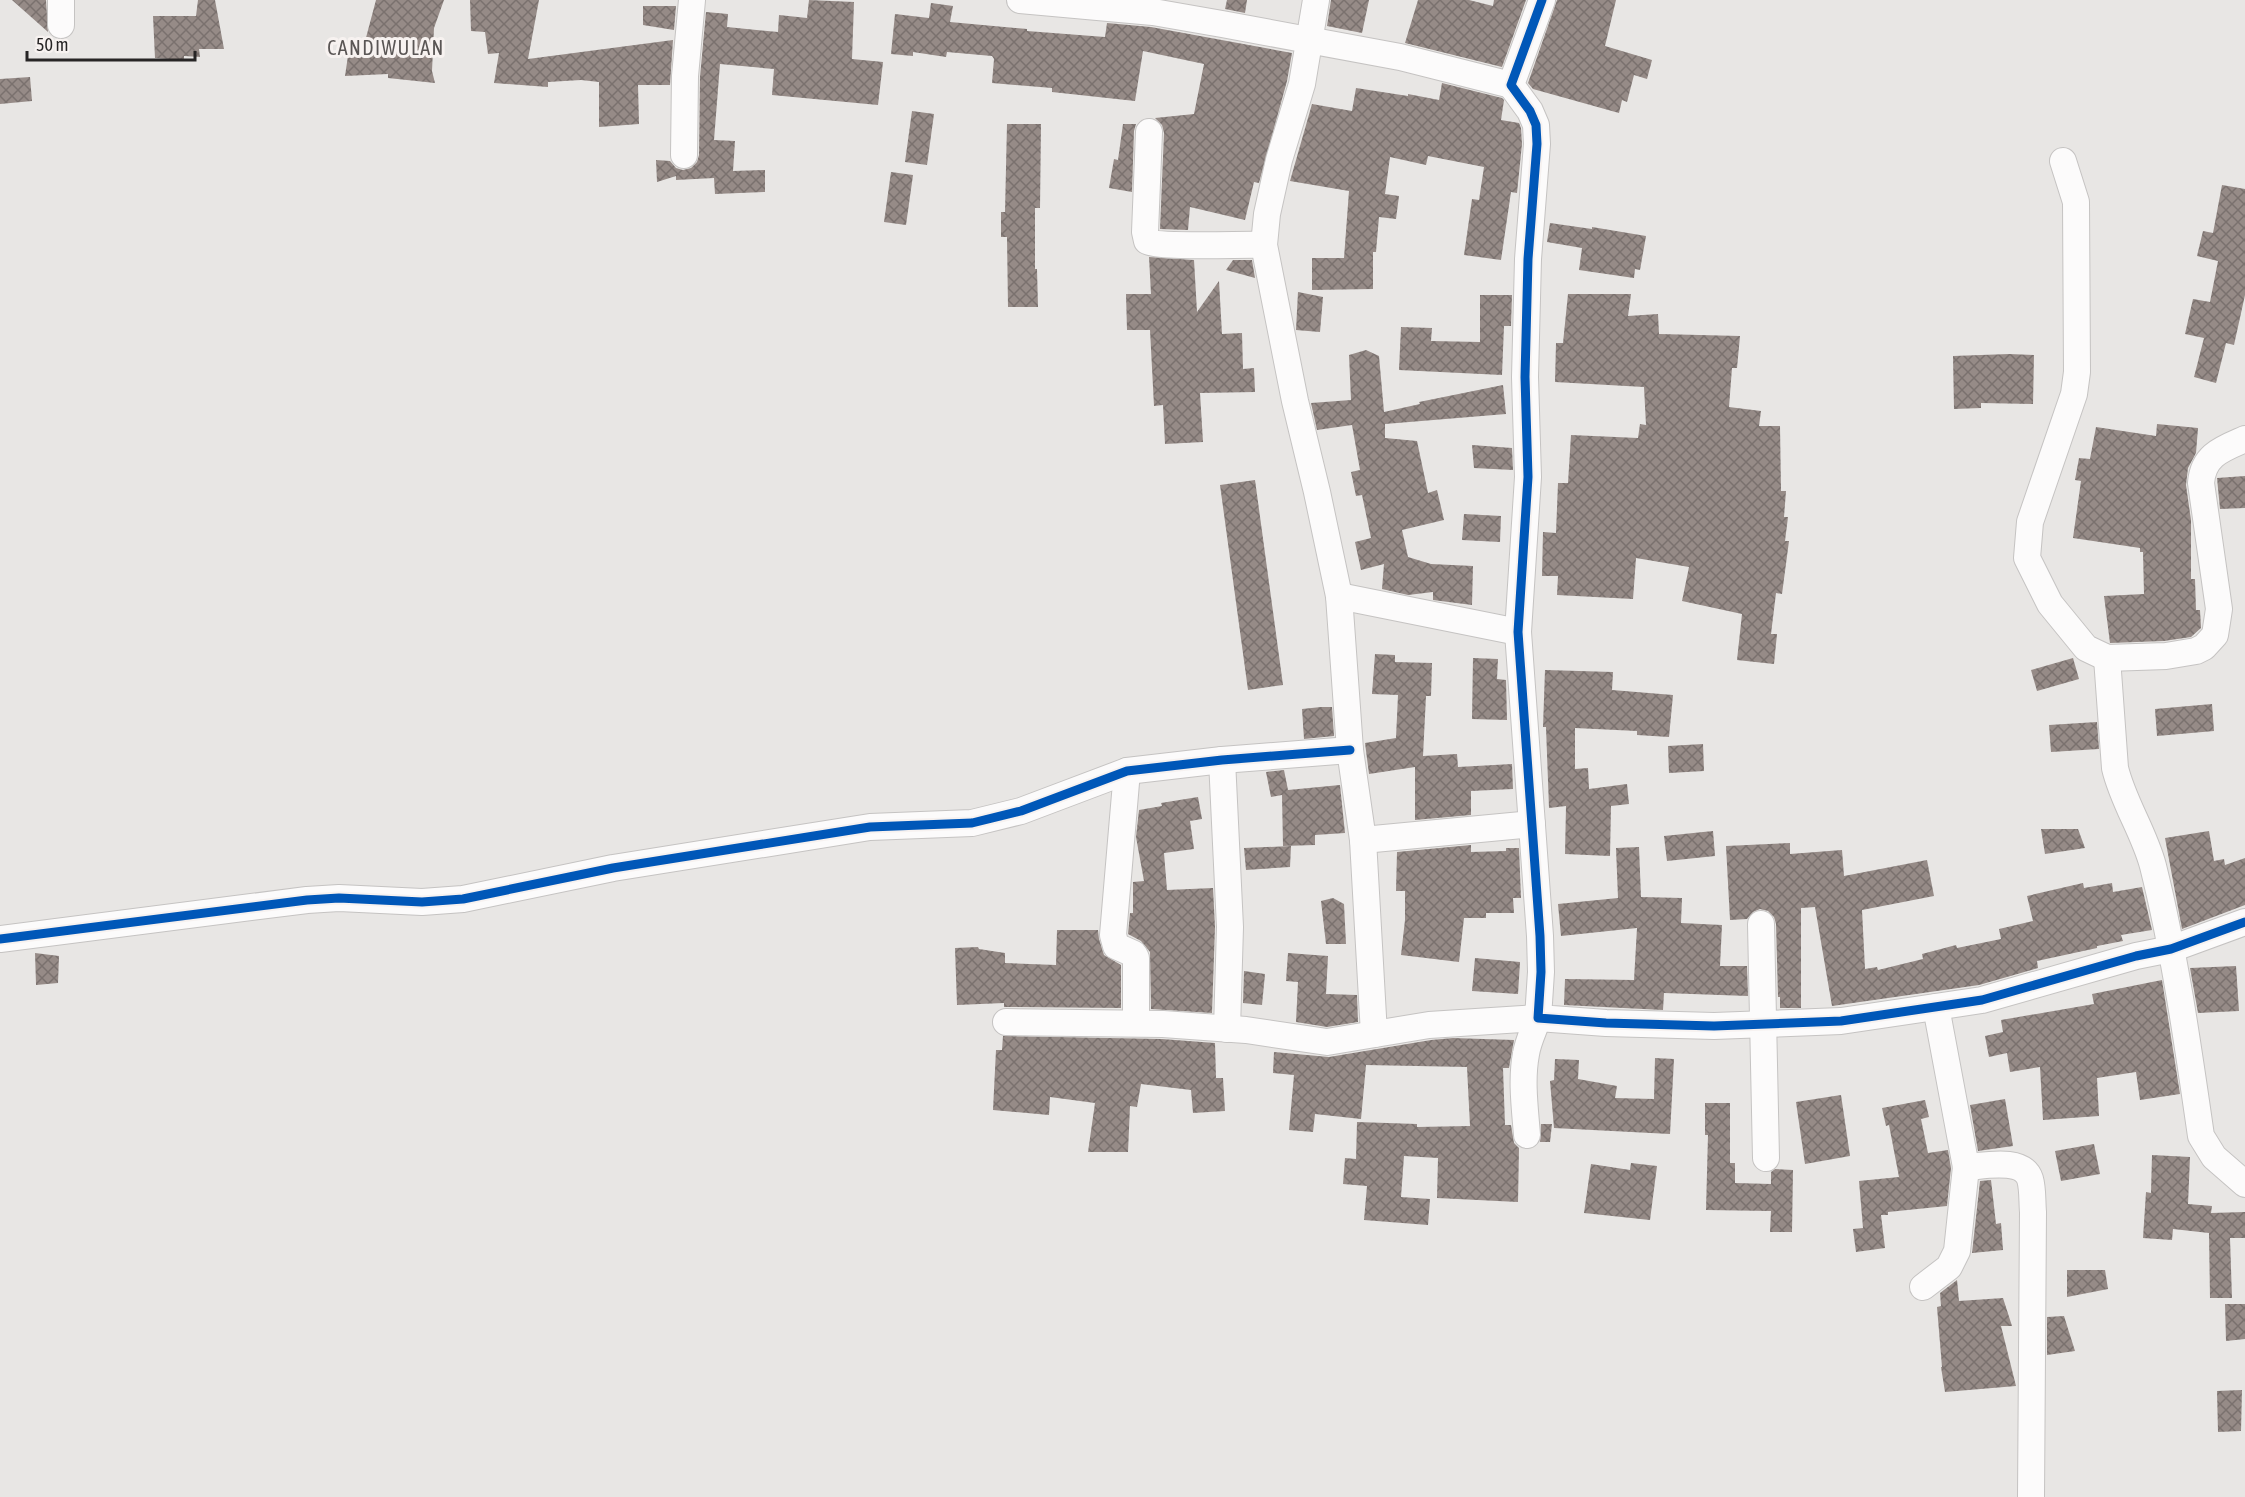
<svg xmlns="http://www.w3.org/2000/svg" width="2245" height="1497" font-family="'Asap Condensed',sans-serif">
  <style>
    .building { fill: url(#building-cross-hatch) }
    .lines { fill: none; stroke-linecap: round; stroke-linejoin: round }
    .minor-casing { stroke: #c5c3c2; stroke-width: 28 }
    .minor { stroke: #fcfbfb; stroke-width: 26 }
    .cycleway-casing { stroke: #f7f2f0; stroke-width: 13 }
    .cycleway { stroke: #0057b8; stroke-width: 9 }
    .labels { text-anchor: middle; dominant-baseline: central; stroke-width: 6; stroke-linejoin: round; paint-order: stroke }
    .quarter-label { font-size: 20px; letter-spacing: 1.5px; fill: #595554; stroke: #f7f2f0 }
  </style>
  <defs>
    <pattern id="building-cross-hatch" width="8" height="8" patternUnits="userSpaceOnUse" patternTransform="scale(1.5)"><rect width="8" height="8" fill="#968b87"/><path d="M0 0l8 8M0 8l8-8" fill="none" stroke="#7a716e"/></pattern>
  </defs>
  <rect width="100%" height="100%" fill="#e8e6e4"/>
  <!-- building -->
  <g class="building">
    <path d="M12 0H46L48 32Z"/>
    <path d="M198 0H215L224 49H199L200 57 184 56V60L155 58 153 16H196Z"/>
    <path d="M376 0H444L434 28 432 71 435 83 388 78V74L345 76 349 49H363Z"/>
    <path d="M470 0H539L528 59 673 40 670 85H638L639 124 599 127V82L581 80 548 82V87L494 83 499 53 488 54 485 32 471 31Z"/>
    <path d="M809 0 854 2 852 59 883 62 878 105 772 95 774 69 720 64 714 140 735 141 733 171 765 170V192L715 194 714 178 676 180V176L657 182 656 160 670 161 676 168 683 170 691 168 697 162 699 155 700 77 706 12 728 14 727 27 778 32 779 15 807 18Z"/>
    <path d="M1227 0H1247L1245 13 1225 9Z"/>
    <path d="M1331 0H1369L1362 33 1327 26Z"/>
    <path d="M1418 0H1469L1493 6 1494 0H1526L1502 67 1405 43Z"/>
    <path d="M1557 0H1616L1605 46 1652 60 1647 79 1634 75 1627 102 1622 100 1619 113 1533 89 1528 83Z"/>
    <path d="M931 3 953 6 950 22 1027 29V31L1105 37 1107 23 1151 27 1292 53 1287 81 1259 183 1254 182 1245 220 1190 207 1188 230 1160 229 1164 133 1162 125 1155 118 1194 114 1204 64 1143 51 1135 101 1052 92V88L992 83 994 59 992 56 947 52 946 57 913 52V56L891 54 895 14 929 18Z"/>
    <path d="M643 6H676L674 30 643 25Z"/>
    <path d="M30 77 32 101 0 104V79Z"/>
    <path d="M1442 83 1502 98 1504 100 1501 120 1519 123 1521 128 1522 144 1517 193 1511 192 1501 260 1464 255 1472 199 1479 200 1484 167 1428 156 1426 165 1390 157 1385 194 1399 196 1396 219 1379 217 1376 252H1373V289L1312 290V258H1344L1349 191 1290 181 1312 104 1352 111 1356 88 1408 96V94L1439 100Z"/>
    <path d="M912 111 934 114 927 165 905 162Z"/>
    <path d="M1007 124H1041L1040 208H1035V269H1037L1038 307H1008L1007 237H1001V212H1005Z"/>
    <path d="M1123 124H1136L1134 131 1132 192 1109 188 1114 159 1118 160Z"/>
    <path d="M891 172 913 175 906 225 884 222Z"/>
    <path d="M2222 185 2245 189V295L2234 345 2226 343 2216 383 2194 377 2204 338 2185 334 2193 299 2210 302 2218 261 2197 256 2203 231 2213 233Z"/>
    <path d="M1550 223 1592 229V227L1646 236 1640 270 1635 269 1634 278 1579 270 1582 248 1547 242Z"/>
    <path d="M1149 257 1194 260 1197 312 1219 281 1222 334 1242 333 1243 369 1254 368 1255 392 1200 393 1203 442 1165 444 1163 405 1154 406 1150 330H1127L1126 294H1151Z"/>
    <path d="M1233 260H1252L1255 278 1226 270Z"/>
    <path d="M1298 292 1323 297 1320 332 1296 330Z"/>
    <path d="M1568 294H1631L1628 316 1658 314 1659 334 1740 336 1737 368H1732L1729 407 1761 411 1759 426H1780L1781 491H1786L1784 517H1788L1785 541H1789L1782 594 1776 593 1771 634H1777L1774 664 1737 660 1742 614 1682 601 1689 567 1636 558 1633 599 1557 595 1558 576H1542L1543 532 1556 533 1558 483H1568L1571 435 1638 438 1640 424 1646 425 1644 387 1555 382 1556 343H1563Z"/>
    <path d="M1480 295H1512L1511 326H1504L1502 375 1399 370 1401 327 1432 328 1431 341 1480 342Z"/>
    <path d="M1366 350 1379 356 1384 412 1420 404 1419 402 1503 385 1506 414 1385 424V438L1417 441 1428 493 1437 490 1444 520 1402 530 1408 557 1431 564 1473 566 1472 605 1433 600V592L1408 595 1382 589 1384 564 1361 570 1355 542 1371 538 1362 495 1356 496 1351 472 1360 470 1352 425 1317 430 1311 403 1351 400 1349 355Z"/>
    <path d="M2009 354 2034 355 2033 404 1981 403V408L1954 409 1953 356Z"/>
    <path d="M2157 424 2198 428 2196 453 2188 468 2186 485 2191 520V579H2195L2196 610H2200L2201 628 2191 637 2164 641 2110 643 2104 596 2144 594 2143 552H2140V548L2073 538 2081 481 2075 480 2079 458 2090 459 2096 427 2156 436Z"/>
    <path d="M1472 445 1512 448 1513 470 1474 468Z"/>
    <path d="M2245 476V508L2220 509 2217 478Z"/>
    <path d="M1255 480 1283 685 1248 690 1220 485Z"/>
    <path d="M1464 514 1501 516 1500 542 1462 540Z"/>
    <path d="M1375 654 1395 655V662L1432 663 1431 696H1426L1423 756 1457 754 1458 767 1512 764 1513 789 1471 791V815L1415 820V767L1369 774 1365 743 1396 738 1398 695 1372 694Z"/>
    <path d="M1473 658 1498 659 1497 679 1506 680 1507 720 1472 719Z"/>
    <path d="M2073 658 2079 679 2037 691 2031 670Z"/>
    <path d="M1545 670 1613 672 1612 690 1673 695 1669 737 1637 735V731L1575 728V769L1588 768 1589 789 1627 784 1629 804 1611 806 1610 856 1565 854 1566 806 1549 808 1546 727H1543Z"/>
    <path d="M2212 704 2214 731 2157 736 2155 709Z"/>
    <path d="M1321 707H1332L1334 736 1304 739 1302 709Z"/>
    <path d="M2097 722 2099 749 2051 752 2049 725Z"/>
    <path d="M1703 744 1704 771 1669 773 1668 746Z"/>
    <path d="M1284 770 1288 790 1340 785 1345 833 1315 835V845L1283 846 1282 795 1271 797 1266 772Z"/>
    <path d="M1198 797 1202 819 1190 821 1194 849 1164 853 1167 890 1213 888 1215 927 1212 1013 1151 1009 1150 952 1141 941 1128 934 1130 913H1133V882L1144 881 1136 837 1139 810 1162 806 1161 803Z"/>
    <path d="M2041 829H2078L2085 848 2045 854Z"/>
    <path d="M1713 831 1715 856 1667 861 1664 836Z"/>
    <path d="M2209 831 2214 861 2224 859 2225 865 2245 858V905L2182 929 2165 838Z"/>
    <path d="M1790 843V854L1842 850 1844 876 1927 860 1934 896 1862 910 1865 969 1877 967 1878 970 1923 959 1922 954 1956 945 1957 948 2001 939 1999 929 2033 921 2027 896 2083 883 2084 888 2112 883 2113 892 2142 887 2152 930 2121 935 2123 941 2097 946V948L2037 961 2038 968 1979 985 1832 1006 1815 907 1801 908V1008H1780V997H1778L1776 924 1774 917 1768 911 1760 909 1753 912 1747 919 1730 920 1726 846Z"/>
    <path d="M1471 845V852L1506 851V848H1519L1521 898H1513L1514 913H1486V918H1464L1459 962 1401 955 1405 920V891H1396L1397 852Z"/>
    <path d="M1291 846 1290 867 1246 870 1244 848Z"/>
    <path d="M1639 847 1641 897 1682 898 1681 923 1722 925 1720 966H1747L1748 996 1664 993 1663 1010 1564 1005 1565 979 1634 980 1637 928 1561 936 1558 904 1618 898 1616 848Z"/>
    <path d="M1333 898 1344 904 1346 944H1326L1321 901Z"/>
    <path d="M1057 930H1098L1099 939 1104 955 1121 965V1008L1004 1007V1003L957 1005 955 948 978 947 979 949 1005 953V963L1056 965Z"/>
    <path d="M35 953 59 956 58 983 36 985Z"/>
    <path d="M1288 953 1328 956 1326 994 1357 995 1358 1022 1327 1027 1296 1022 1298 982 1286 981Z"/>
    <path d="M1475 958 1520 962 1518 994 1472 991Z"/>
    <path d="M2236 966 2239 1011 2198 1013 2190 968Z"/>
    <path d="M1244 971 1265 974 1262 1005 1243 1003Z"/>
    <path d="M2162 980 2180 1094 2140 1100 2136 1072 2097 1078 2099 1116 2043 1120 2040 1067 2010 1072 2007 1053 1989 1057 1985 1036 2003 1032 2001 1020 2094 1004 2092 994Z"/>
    <path d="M1003 1036 1162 1039 1215 1043 1216 1078H1223L1225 1111 1193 1113 1191 1090 1141 1084 1137 1107 1130 1106 1128 1152H1088L1095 1103 1050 1097 1049 1115 993 1110 996 1050H1002Z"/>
    <path d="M1453 1038 1514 1040 1509 1068H1503L1505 1125H1511L1514 1143 1519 1148 1518 1202 1437 1198 1438 1158 1404 1156 1401 1197 1430 1199 1428 1225 1364 1220 1367 1186 1343 1184 1345 1158 1356 1159 1357 1122 1417 1124V1127L1470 1126 1467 1067 1366 1065 1361 1119 1315 1114 1313 1132 1289 1130 1294 1075 1273 1073 1274 1052 1329 1057 1431 1040Z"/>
    <path d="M1655 1058 1674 1059 1670 1134 1554 1128 1550 1081 1554 1080 1555 1059 1579 1060 1578 1079 1617 1086 1615 1098 1654 1099Z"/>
    <path d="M1841 1095 1850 1156 1805 1164 1796 1102Z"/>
    <path d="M2005 1099 2013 1146 1978 1151 1970 1105Z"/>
    <path d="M1925 1100 1929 1117 1921 1119 1928 1153 1948 1150 1951 1168 1947 1206 1888 1212V1215H1881L1885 1248 1856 1252 1853 1229 1863 1228 1859 1181 1899 1177 1889 1125 1886 1126 1882 1108Z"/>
    <path d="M1705 1103H1730V1163H1735V1183L1771 1184V1172L1775 1169 1793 1170 1792 1232H1770L1771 1211 1706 1210 1708 1135H1705Z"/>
    <path d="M1541 1124H1552L1550 1142H1540Z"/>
    <path d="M2094 1144 2100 1174 2061 1181 2055 1151Z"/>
    <path d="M2152 1155 2190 1157 2188 1204 2212 1206 2211 1213 2245 1212V1238H2230L2232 1298H2210L2209 1233 2173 1229 2172 1240 2143 1238 2146 1192 2151 1193Z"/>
    <path d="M1631 1163 1657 1166 1650 1220 1584 1213 1591 1164 1630 1170Z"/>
    <path d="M1991 1180 1996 1224 2001 1223 2003 1250 1972 1253 1980 1181Z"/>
    <path d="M2067 1270H2105L2108 1289 2067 1297Z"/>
    <path d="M1957 1280 1959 1301 2003 1298 2012 1326H2001L2016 1386 1945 1392 1941 1367H1942L1937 1307 1941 1306 1940 1293Z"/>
    <path d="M2225 1304H2245V1339L2226 1341Z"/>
    <path d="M2064 1316 2075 1351 2047 1355V1317Z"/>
    <path d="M2242 1390 2241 1431 2218 1432 2217 1391Z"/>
  </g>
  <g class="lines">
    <defs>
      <g id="minor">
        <path d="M1020 0 1153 12 1222 24 1400 57 1511 85"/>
        <path d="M1316 0 1302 84 1279 160 1267 214 1264 245 1295 401 1317 492 1339 596 1350 750 1363 840 1374 1034"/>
        <path d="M1542 0 1511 85 1530 111 1536 125 1537 144 1528 259 1525 377 1528 477 1518 632 1540 936 1541 972 1538 1018 1606 1023 1714 1026 1841 1021 1982 1000 2136 956 2171 949 2245 922"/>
        <path d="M61 25V0"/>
        <path d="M1149 132 1145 232 1147 241C1158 248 1245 244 1264 245"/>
        <path d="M684 155 685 76 692 0"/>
        <path d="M2063 161 2076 202 2077 372 2074 394 2030 522 2027 558 2050 604 2086 648 2107 658 2166 656 2196 651 2204 647 2215 635 2219 609 2201 483C2203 455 2222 449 2245 439"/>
        <path d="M1339 596 1518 632"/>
        <path d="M2107 658 2115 768C2123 802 2144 832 2153 866 2175 954 2188 1046 2201 1136L2214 1157 2245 1184"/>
        <path d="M1222 760 1230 927 1227 1029"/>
        <path d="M1127 771 1113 935 1116 946 1134 954 1136 958V1023"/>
        <path d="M1363 840 1532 824"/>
        <path d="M1761 924 1766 1158"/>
        <path d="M0 939 307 900 339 898 422 902 463 899 613 868 870 827 972 823 1021 811 1127 771 1222 760 1350 750"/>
        <path d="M1936 1007 1966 1167C1984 1166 2023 1157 2030 1179 2033 1189 2032 1201 2033 1212L2031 1497"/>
        <path d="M1006 1022 1163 1024 1246 1030 1327 1042 1429 1025 1538 1018C1534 1030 1528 1041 1526 1054 1521 1080 1525 1109 1527 1135"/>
        <path d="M1923 1287 1949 1267 1957 1251 1966 1167"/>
      </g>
    </defs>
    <!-- minor casing -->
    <use href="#minor" class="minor-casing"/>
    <!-- minor -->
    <use href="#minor" class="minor"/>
    <defs>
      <g id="cycleway">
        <path d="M1542 0 1511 85 1530 111 1536 125 1537 144 1528 259 1525 377 1528 477 1518 632 1540 936 1541 972 1538 1018 1606 1023 1714 1026 1841 1021 1982 1000 2136 956 2171 949 2245 922"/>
        <path d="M0 939 307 900 339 898 422 902 463 899 613 868 870 827 972 823 1021 811 1127 771 1222 760 1350 750"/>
      </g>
    </defs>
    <!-- cycleway casing -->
    <use href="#cycleway" class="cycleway-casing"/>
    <!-- cycleway -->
    <use href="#cycleway" class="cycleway"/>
  </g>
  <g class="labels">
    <!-- quarter labels -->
    <g class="quarter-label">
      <text x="386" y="47">CANDIWULAN</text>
    </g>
  </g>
  <!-- scale -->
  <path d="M27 51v9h168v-9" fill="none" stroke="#272525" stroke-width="3"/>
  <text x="36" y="51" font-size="18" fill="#272525" stroke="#f7f2f0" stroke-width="4.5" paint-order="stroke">50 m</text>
</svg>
